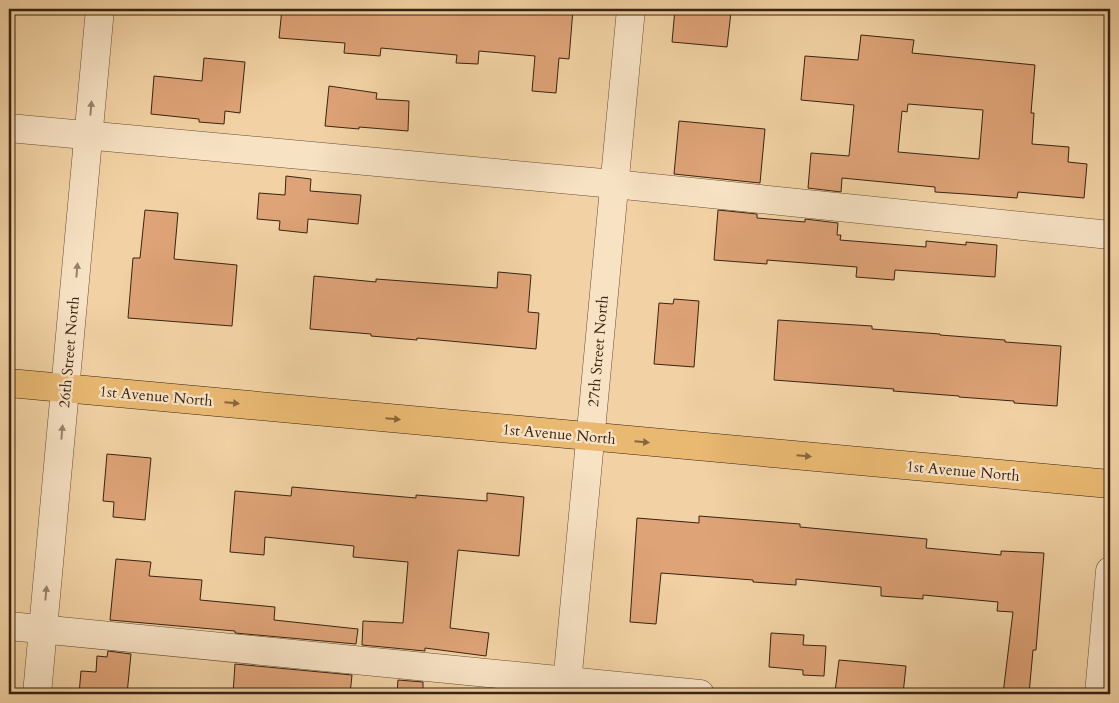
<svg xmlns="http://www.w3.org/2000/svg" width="1119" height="703" font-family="Cardo,serif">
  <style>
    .building { fill: #dea377; stroke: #392312; fill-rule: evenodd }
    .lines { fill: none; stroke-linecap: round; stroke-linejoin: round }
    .minor-casing { stroke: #674f36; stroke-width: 29 }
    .major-casing { stroke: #392312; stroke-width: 29 }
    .minor { stroke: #f7e2c4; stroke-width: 28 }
    .major { stroke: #e9b972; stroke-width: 28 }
    .oneway { fill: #98826b }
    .oneway2 { fill: #88663d }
    .labels { text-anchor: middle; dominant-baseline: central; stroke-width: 4.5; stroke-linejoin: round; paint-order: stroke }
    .street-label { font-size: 15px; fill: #392312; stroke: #f7e2c4 }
  </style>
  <rect width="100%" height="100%" fill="#f2d2a4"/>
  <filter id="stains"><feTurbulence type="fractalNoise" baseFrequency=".004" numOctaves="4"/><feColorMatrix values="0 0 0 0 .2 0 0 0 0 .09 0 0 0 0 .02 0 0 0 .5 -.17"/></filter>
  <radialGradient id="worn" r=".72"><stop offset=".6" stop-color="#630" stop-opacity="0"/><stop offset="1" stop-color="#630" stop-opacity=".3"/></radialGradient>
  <!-- building -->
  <g class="building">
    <path d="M282 9H573L569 59 559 58 556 93 532 91 535 56 479 51 478 64 456 63 457 55 381 48 380 56 344 53 345 43 279 38Z"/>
    <path d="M675 9 731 12 727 47 672 42Z"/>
    <path d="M861 35 914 40 912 53 1035 65 1031 113H1034L1032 144 1069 147 1068 162 1087 164 1084 198 1018 192 1017 198 966 194 935 192V187L842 178 841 192 808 188 811 153 849 156 854 105 801 100 805 56 858 60ZM908 104 983 110 979 159 898 152 902 111 907 112Z"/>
    <path d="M204 58 245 62 240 113 225 111 224 124 199 122V119L151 114 154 76 202 81Z"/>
    <path d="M329 86 377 93 376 99 409 101 408 131 359 127V129L325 126Z"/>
    <path d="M679 121 765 129 760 183 674 174Z"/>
    <path d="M286 176 311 179 310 191 361 195 358 224 308 219 307 233 279 230 280 221 257 219 259 193 285 195Z"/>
    <path d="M145 210 178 213 174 259 237 265 232 326 128 318 133 258H140Z"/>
    <path d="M718 210 757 214V218L805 222V219L838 223 837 235H841L840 240 926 247V241L966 245V242L997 245 995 277 895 270 894 280 856 277 857 267 767 260V264L714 260Z"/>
    <path d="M498 272 531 275 528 312 539 313 536 349 417 338V340L371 336V334L310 329 314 276 376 282V279L497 288Z"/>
    <path d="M674 299 699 301 694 367 654 364 659 303 673 304Z"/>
    <path d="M778 320 872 326V329L940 334V335L1005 340V342L1061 346 1057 406 1014 403V401L959 397V396L893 391 894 389 774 380Z"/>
    <path d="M107 454 151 458 145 520 113 517 114 502 103 501Z"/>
    <path d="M292 487 416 498V495L487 501V493L524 497 519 556 458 550 450 628 489 633 486 656 425 648V651L362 645 363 621 403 623 408 562 353 557 354 546 265 537 264 555 230 552 235 491 291 496Z"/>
    <path d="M699 516 800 524V527L927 539 926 548 1001 555V551L1044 553 1036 650H1033L1029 694H1003L1013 612 997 611 998 602 923 595V599L881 596V587L796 579V585L753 582V580L661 573 656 624 630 622 637 518 699 523Z"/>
    <path d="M116 559 151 562 149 576 202 580 200 600 275 607 274 620 358 629 356 644 235 633V631L110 620Z"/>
    <path d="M771 633 804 635 803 645 826 646 824 676 803 675V670L769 667Z"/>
    <path d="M108 651 131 654 127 694H79L81 671 96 672 97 656 107 657Z"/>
    <path d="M839 660 906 666 903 694H851L835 692Z"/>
    <path d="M235 664 352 675 350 694H233Z"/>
    <path d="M398 680 423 682V694L397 693Z"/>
  </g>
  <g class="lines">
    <defs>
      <g id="minor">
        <path d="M9 128 614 184 1110 235"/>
        <path d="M9 626 700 694"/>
        <path d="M37 694 100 9"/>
        <path d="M566 694 631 9"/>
        <path d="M1099 694 1110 571"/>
      </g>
      <path id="major" d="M9 383 1110 484"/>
    </defs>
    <!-- minor casing -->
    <use href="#minor" class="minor-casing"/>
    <!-- major casing -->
    <use href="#major" class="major-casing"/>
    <!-- minor -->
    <use href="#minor" class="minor"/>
    <!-- major -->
    <use href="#major" class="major"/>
  </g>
  <!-- one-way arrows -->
  <defs><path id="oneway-solid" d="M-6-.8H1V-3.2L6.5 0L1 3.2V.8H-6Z" transform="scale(1.25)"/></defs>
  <g class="oneway">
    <use href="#oneway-solid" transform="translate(91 108) rotate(-85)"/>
    <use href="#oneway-solid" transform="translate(77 270) rotate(-85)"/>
    <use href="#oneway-solid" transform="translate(62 432) rotate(-85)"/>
    <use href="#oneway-solid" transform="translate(46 593) rotate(-85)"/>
  </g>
  <g class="oneway2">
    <use href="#oneway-solid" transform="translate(232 403) rotate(5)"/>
    <use href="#oneway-solid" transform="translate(393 419) rotate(5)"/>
    <use href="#oneway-solid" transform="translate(642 442) rotate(5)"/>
    <use href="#oneway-solid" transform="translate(804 456) rotate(5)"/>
  </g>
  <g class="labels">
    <!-- street labels -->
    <g class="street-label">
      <text transform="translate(598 351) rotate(-85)">27th Street North</text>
      <text transform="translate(69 352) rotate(-85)">26th Street North</text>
      <text transform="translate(156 396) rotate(5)">1st Avenue North</text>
      <text transform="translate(559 434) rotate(5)">1st Avenue North</text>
      <text transform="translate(963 471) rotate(5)">1st Avenue North</text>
    </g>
  </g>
  <!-- margin -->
  <rect width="1119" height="703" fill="none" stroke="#f2d2a4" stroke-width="30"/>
  <rect x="10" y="10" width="1099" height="683" fill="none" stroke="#392312" stroke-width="2.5"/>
  <rect x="15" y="15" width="1089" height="673" fill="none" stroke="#392312"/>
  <rect width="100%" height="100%" filter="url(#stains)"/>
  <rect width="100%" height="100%" fill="url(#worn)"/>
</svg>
